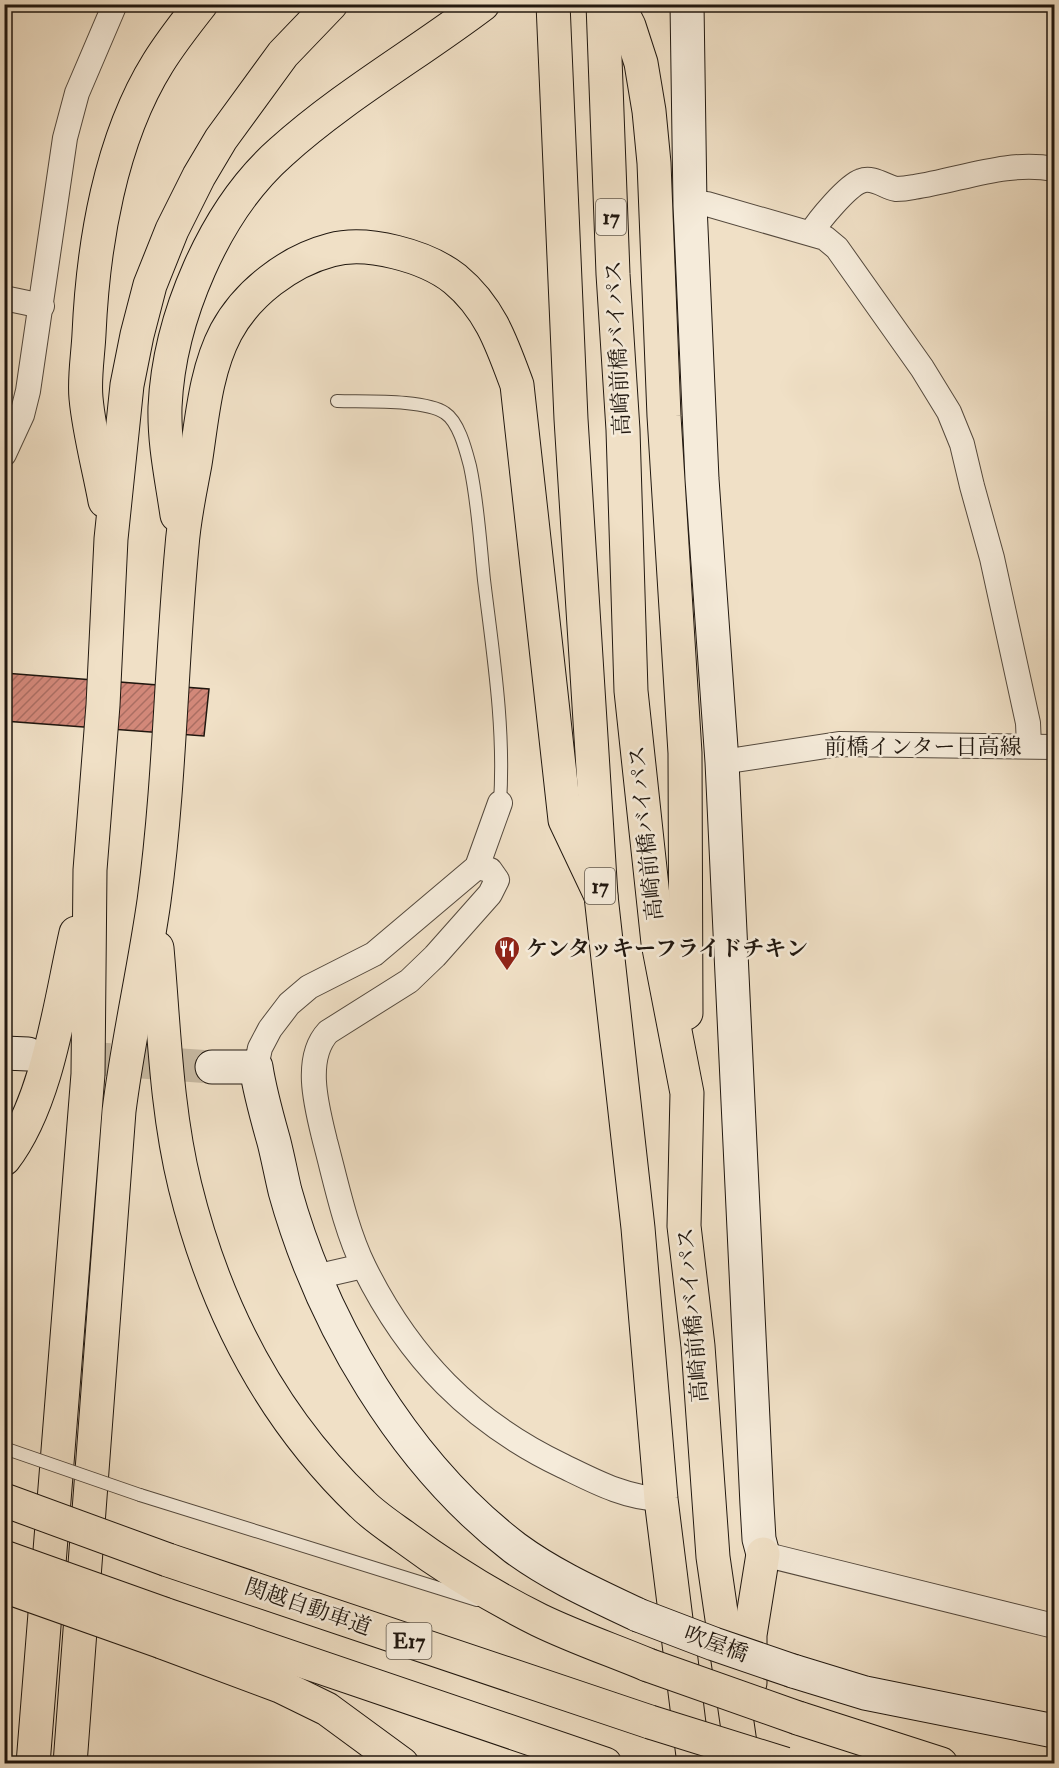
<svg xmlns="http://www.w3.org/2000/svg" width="1059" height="1768" font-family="'IM FELL Double Pica','Noto Serif JP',serif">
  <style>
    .building { fill: url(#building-hatch); stroke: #20170f; stroke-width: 1.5 }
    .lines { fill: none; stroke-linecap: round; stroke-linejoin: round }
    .secondary-tunnel { stroke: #c6b8a1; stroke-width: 33; stroke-dasharray: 33 16; stroke-linecap: butt }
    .lane-casing { stroke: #54493d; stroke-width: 14 }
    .street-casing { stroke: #54493d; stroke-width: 26 }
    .secondary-casing { stroke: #20170f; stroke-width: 35 }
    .highway-casing { stroke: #20170f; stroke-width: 35 }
    .lane { stroke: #f5ebda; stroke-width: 12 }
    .street { stroke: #f5ebda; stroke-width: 24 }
    .secondary { stroke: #f5ebda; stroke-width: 33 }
    .highway { stroke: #f0e0c6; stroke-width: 33 }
    .lane-bridge-casing { stroke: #54493d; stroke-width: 14; stroke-linecap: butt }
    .secondary-bridge-casing { stroke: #20170f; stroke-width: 35; stroke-linecap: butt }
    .highway-bridge-casing { stroke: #20170f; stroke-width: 35; stroke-linecap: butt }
    .lane-bridge { stroke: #f5ebda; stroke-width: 12 }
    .secondary-bridge { stroke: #f5ebda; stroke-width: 33 }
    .highway-bridge { stroke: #f0e0c6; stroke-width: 33 }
    .labels { text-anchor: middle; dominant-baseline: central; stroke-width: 5; stroke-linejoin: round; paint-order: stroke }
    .shield { fill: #f5ebda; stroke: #60574c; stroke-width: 1.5 }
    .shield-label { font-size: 21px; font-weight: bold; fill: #20170f }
    .street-label { font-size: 22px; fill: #20170f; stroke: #f5ebda }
    .poi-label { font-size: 22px; font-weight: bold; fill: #20170f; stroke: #f5ebda; text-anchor: start }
  </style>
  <defs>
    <pattern id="building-hatch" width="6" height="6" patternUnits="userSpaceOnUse" patternTransform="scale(1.5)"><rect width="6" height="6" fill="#d28879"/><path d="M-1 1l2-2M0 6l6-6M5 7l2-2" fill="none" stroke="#aa6e62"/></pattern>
  </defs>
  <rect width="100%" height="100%" fill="#f0e0c6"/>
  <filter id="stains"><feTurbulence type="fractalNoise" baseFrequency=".00333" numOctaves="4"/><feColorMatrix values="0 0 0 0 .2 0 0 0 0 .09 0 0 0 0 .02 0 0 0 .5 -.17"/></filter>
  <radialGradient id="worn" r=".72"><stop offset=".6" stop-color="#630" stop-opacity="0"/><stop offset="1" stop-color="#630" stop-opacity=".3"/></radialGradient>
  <!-- building -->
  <path class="building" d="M4 673 209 689 204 736 4 721Z"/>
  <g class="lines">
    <!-- secondary-tunnel -->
    <path class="secondary-tunnel" d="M28 1054 212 1067"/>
    <defs>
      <g id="lane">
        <path d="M337 401C363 402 425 399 445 413 459 422 466 451 470 466 478 503 480 542 484 580 493 654 505 728 500 803"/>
        <path d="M140 1495 477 1600"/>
      </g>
      <g id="street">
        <path d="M690 205 707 204 825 238 837 248 922 368 949 412 962 444 972 486 992 558 1028 723 1029 746"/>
        <path d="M811 233C819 220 847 186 861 181 873 176 885 187 896 189 902 189 909 188 914 187 961 180 1007 160 1054 169"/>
        <path d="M4 298 42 306"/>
        <path d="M4 454 22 415 28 391 65 138 77 93 115 4"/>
        <path d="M722 762 839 744 1054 747"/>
        <path d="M477 867 490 870 497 880 490 894 435 956 409 981 328 1032C303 1059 317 1108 325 1141 336 1182 345 1228 364 1267 409 1358 471 1422 563 1466 594 1481 625 1498 661 1499"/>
        <path d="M256 1067 260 1048 270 1029 289 1004 309 987 374 954 477 867 500 803"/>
        <path d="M315 1277 363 1266"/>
        <path d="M763 1554 1054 1626"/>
      </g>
      <g id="secondary">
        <path d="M687 4 690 205 702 479 722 762 757 1505 759 1539 763 1554"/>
        <path d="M4 1053 28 1054"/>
        <path d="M212 1067H256C260 1093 267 1117 274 1142 278 1158 281 1174 285 1191 322 1324 404 1463 515 1548 553 1576 596 1595 638 1615"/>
        <path d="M793 1671 865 1693 1054 1731"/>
      </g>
      <g id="highway">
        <path d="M553 4 571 419 601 896 638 1228 661 1499 694 1764"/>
        <path d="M603 4 613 274 623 430 631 691 658 943 687 1093 684 1226 698 1346 713 1557 743 1764"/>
        <path d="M618 4 629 26 641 63 649 111 654 163 664 416 685 753 686 1013"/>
        <path d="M105 501C99 468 89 432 86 398 84 378 88 355 89 334 93 245 110 140 158 63 171 42 186 23 201 4"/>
        <path d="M177 515C172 480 164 444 165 407 169 319 214 211 281 152 343 96 417 54 483 4"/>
        <path d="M157 948C164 1027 166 1109 185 1186 215 1308 271 1417 362 1504 374 1516 389 1526 403 1536 446 1568 491 1596 539 1620 574 1637 612 1650 648 1665"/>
        <path d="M4 1159C48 1102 60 1003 76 933"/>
        <path d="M168 1560 650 1722"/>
        <path d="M164 1614 605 1764"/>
        <path d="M162 1642 280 1686 327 1709 402 1764"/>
        <path d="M750 1683V1635L763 1554"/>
        <path d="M798 1718 941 1764"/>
        <path d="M33 1764 88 1074 90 870 103 705 111 539 127 385 137 335 150 285 172 230 199 176 221 139 283 54 331 4"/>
        <path d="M70 1764 119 1111C128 1040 144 971 154 901 170 783 171 664 182 546 184 518 190 491 195 464 202 420 205 372 226 332 247 293 289 261 331 250 367 240 426 256 455 279 490 308 502 344 517 385L565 820 601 896"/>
      </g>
    </defs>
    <!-- lane casing -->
    <use href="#lane" class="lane-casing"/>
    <!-- street casing -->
    <use href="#street" class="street-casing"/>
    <!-- secondary casing -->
    <use href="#secondary" class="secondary-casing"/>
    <!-- highway casing -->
    <use href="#highway" class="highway-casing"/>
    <!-- lane -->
    <use href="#lane" class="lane"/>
    <!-- street -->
    <use href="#street" class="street"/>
    <!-- secondary -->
    <use href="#secondary" class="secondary"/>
    <!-- highway -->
    <use href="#highway" class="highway"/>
    <defs>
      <path id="lane-bridge" d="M4 1448 140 1495"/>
      <path id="secondary-bridge" d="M638 1615 714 1644 793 1671"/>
      <g id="highway-bridge">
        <path d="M4 1500 168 1560"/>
        <path d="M4 1557 164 1614"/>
        <path d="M4 1586 162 1642"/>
        <path d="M648 1665 798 1718"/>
        <path d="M650 1722 785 1764"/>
      </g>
    </defs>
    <!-- lane-bridge casing -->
    <use href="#lane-bridge" class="lane-bridge-casing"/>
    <!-- secondary-bridge casing -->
    <use href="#secondary-bridge" class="secondary-bridge-casing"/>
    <!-- highway-bridge casing -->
    <use href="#highway-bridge" class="highway-bridge-casing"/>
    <!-- lane-bridge -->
    <use href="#lane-bridge" class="lane-bridge"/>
    <!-- secondary-bridge -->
    <use href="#secondary-bridge" class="secondary-bridge"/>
    <!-- highway-bridge -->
    <use href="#highway-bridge" class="highway-bridge"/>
  </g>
  <!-- icons -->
  <defs>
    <symbol id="restaurant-pin" viewBox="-11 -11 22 30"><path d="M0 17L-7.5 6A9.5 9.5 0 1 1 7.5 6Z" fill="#8f2418" stroke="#f5ebda"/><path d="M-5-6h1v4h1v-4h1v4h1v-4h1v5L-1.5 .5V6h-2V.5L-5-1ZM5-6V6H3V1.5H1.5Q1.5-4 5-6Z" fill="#fff"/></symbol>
  </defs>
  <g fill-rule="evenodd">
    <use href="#restaurant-pin" x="492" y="934" width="30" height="40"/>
  </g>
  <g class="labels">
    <!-- shield labels -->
    <g class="shield">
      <rect x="596" y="199" width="30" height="36" rx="4.5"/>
      <rect x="585" y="868" width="30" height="36" rx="4.5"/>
      <rect x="386.5" y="1623" width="45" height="36" rx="4.5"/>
    </g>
    <g class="shield-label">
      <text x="611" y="217">17</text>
      <text x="600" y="886">17</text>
      <text x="409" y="1641">E17</text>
    </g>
    <!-- street labels -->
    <g class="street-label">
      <text transform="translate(618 348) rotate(-93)">高崎前橋バイパス</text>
      <text x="923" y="747">前橋インター日高線</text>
      <text transform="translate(646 833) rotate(-96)">高崎前橋バイパス</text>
      <text transform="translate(693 1315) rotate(-95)">高崎前橋バイパス</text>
      <text transform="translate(308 1607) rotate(19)">関越自動車道</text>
      <text transform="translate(716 1644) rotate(20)">吹屋橋</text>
    </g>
    <!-- poi labels -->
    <g class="poi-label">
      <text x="526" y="949">ケンタッキーフライドチキン</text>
    </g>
  </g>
  <!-- margin -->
  <rect width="1059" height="1768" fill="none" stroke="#f0e0c6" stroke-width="24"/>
  <rect x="6" y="6" width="1047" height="1756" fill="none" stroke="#20170f" stroke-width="3"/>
  <rect x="12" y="12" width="1035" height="1744" fill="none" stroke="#20170f" stroke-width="1.5"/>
  <rect width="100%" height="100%" filter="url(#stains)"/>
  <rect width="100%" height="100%" fill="url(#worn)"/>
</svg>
